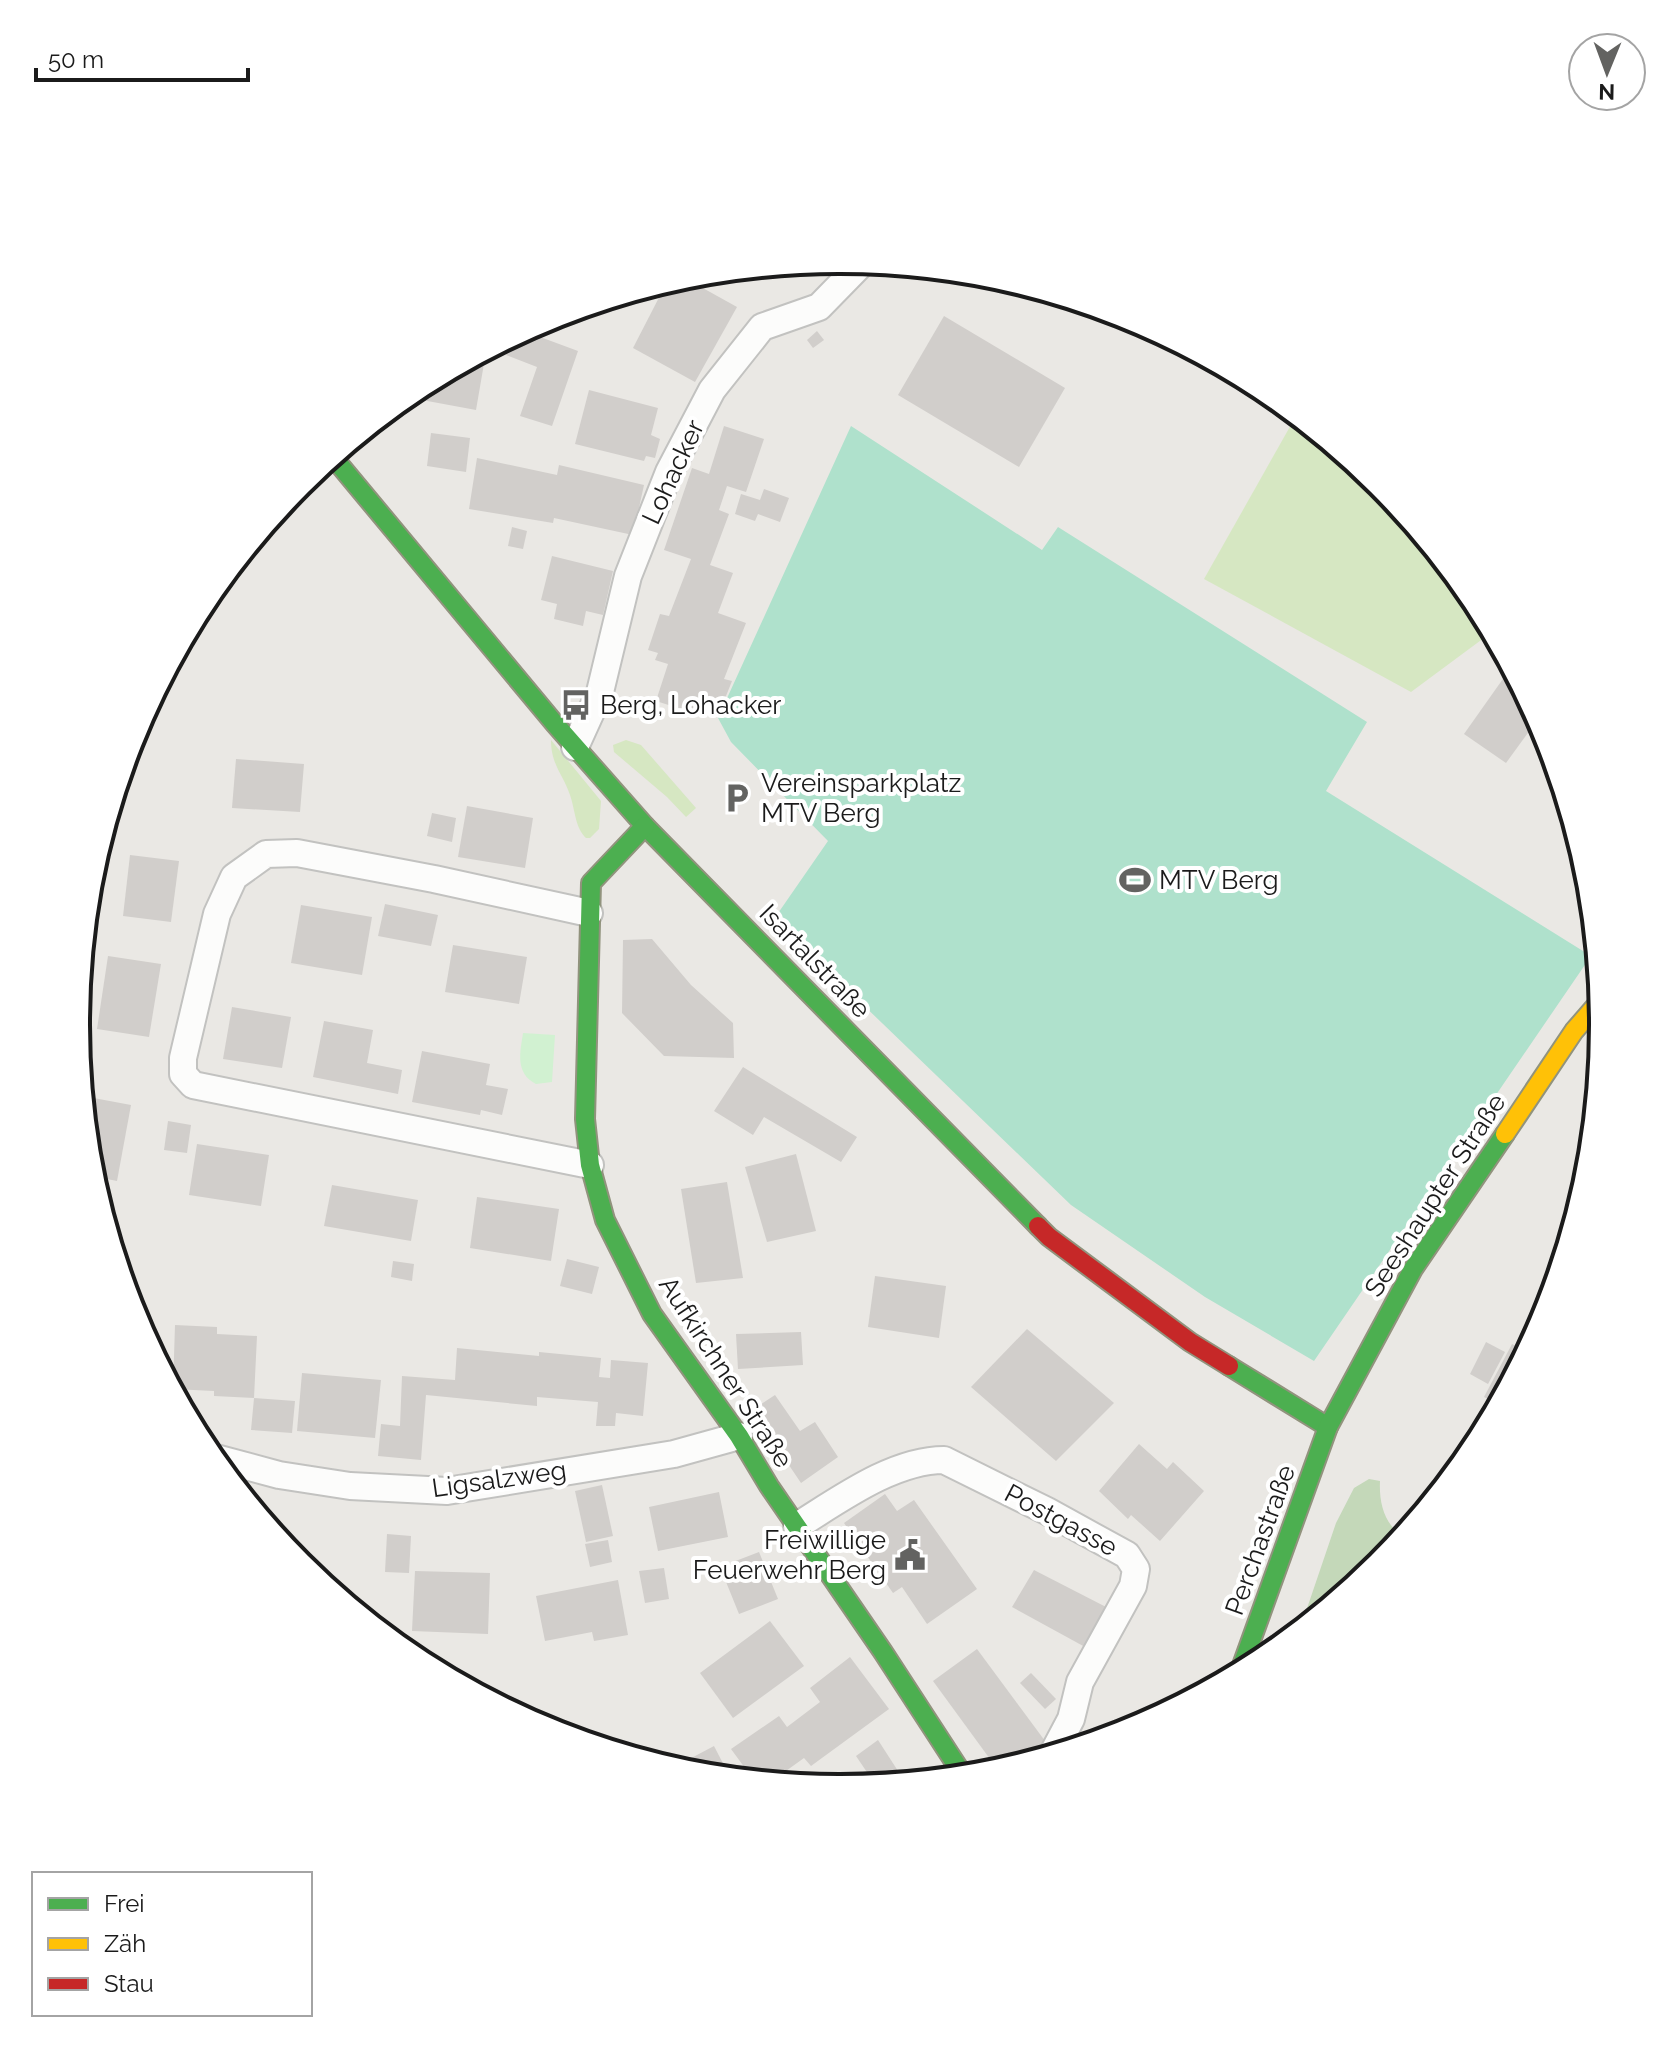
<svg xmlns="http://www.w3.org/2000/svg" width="1679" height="2048" font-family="Raleway,sans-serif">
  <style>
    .grass { fill: #d6e7c2 }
    .forest { fill: #c4d8b9 }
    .park { fill: #d1f1d1 }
    .pitch { fill: #afe1cc }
    .building { fill: #d1cecb }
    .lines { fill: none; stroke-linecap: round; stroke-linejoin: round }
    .street-casing { stroke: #c2c2c0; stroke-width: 30 }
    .fast-casing { stroke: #91937d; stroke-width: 22 }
    .slow-casing { stroke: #91937d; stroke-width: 22 }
    .jam-casing { stroke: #91937d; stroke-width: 22 }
    .street { stroke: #fcfcfb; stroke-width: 26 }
    .fast { stroke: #4caf50; stroke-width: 18 }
    .slow { stroke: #ffc107; stroke-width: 18 }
    .jam { stroke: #c62828; stroke-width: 18 }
    .labels { text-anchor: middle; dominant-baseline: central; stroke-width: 8; stroke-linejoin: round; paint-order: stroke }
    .street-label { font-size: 26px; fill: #1b1b1b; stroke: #fff }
    .poi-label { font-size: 26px; fill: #1b1b1b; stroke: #fff; text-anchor: start }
    .rim { fill: none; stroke: #1b1b1b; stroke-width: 4 }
  </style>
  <rect width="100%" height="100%" fill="#eae8e4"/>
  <!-- grass -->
  <g class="grass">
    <path d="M1296 416 1380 484 1475 600 1492 632 1411 692 1204 579Z"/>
    <path d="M551 740 601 801 599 829 590 838H586C575 828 575 809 570 795 563 774 551 765 551 740Z"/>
    <path d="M626 740 641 745 696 808 686 817 667 797 614 752 613 745Z"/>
  </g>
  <!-- forest -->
  <path class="forest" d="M1369 1479 1380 1481C1379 1503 1384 1523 1402 1536L1379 1564 1300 1629 1336 1523 1354 1488Z"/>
  <!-- park -->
  <path class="park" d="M523 1033 555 1035 552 1082 536 1084C515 1073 520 1053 523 1033Z"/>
  <!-- pitch -->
  <path class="pitch" d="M851 426 1042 550 1058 527 1367 722 1326 791 1591 956 1314 1361 1205 1297 1071 1205 774 919 828 841 731 742 718 718Z"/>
  <!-- building -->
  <g class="building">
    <path d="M683 277 737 307 695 382 633 348 667 282Z"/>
    <path d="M944 316 1065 388 1019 467 898 395Z"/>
    <path d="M524 331 578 351 552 426 520 416 537 367 506 355 513 337Z"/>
    <path d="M817 331 824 340 813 348 807 340Z"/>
    <path d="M486 352 476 410 422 400 423 389 418 388Z"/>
    <path d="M589 390 658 408 651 435 660 439 655 458 646 456 644 461 575 444Z"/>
    <path d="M724 426 764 439 746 492 727 486 719 510 729 514 710 565 733 573 718 613 746 623 724 679 732 681 720 711 707 706 703 716 656 701 668 664 655 660 658 653 648 650 660 614 669 616 691 559 664 550 692 468 709 474Z"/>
    <path d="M431 433 470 438 466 472 427 466Z"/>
    <path d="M477 458 557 475 559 465 644 485 633 535 554 518 553 523 469 509Z"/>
    <path d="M764 489 789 498 780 522 758 514 755 521 735 514 741 494 760 500Z"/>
    <path d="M512 527 527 531 523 549 508 546Z"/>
    <path d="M552 556 613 571 603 615 586 611 583 626 554 619 557 604 541 600Z"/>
    <path d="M1505 676 1522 688 1538 719 1506 763 1464 734Z"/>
    <path d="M236 759 304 764 300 812 232 808Z"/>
    <path d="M467 806 533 818 525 868 458 857Z"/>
    <path d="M432 813 456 818 452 842 427 836Z"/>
    <path d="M130 855 179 861 171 922 123 916Z"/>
    <path d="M385 904 438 915 431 946 378 936Z"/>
    <path d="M301 905 372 917 362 975 291 963Z"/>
    <path d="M652 939 691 985 733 1023 734 1058 664 1056 622 1013 623 940Z"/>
    <path d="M453 945 527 957 519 1004 445 992Z"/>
    <path d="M108 956 161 964 149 1037 97 1029Z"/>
    <path d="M232 1007 291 1017 282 1068 223 1059Z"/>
    <path d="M324 1021 373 1030 367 1063 402 1070 398 1094 313 1077Z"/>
    <path d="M422 1051 490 1064 486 1085 508 1089 502 1115 481 1110 480 1115 412 1102Z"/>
    <path d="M743 1067 857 1137 841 1162 764 1117 753 1135 714 1111Z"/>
    <path d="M83 1096 131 1105 117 1181 92 1176Z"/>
    <path d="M168 1121 191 1125 187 1153 164 1150Z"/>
    <path d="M197 1144 269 1155 261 1206 189 1195Z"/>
    <path d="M796 1154 816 1231 767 1242 745 1167Z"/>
    <path d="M727 1182 743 1278 696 1283 681 1189Z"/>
    <path d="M332 1185 418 1200 411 1241 324 1226Z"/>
    <path d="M477 1197 559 1209 551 1261 470 1248Z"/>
    <path d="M1553 1249H1565L1555 1284H1554Z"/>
    <path d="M567 1259 599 1267 592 1294 560 1286Z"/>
    <path d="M393 1261 414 1264 412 1281 391 1277Z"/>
    <path d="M875 1276 946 1286 939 1338 868 1327Z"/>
    <path d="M175 1325 217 1327V1334L257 1336 254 1398 214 1396V1391L173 1389Z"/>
    <path d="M1027 1329 1114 1403 1056 1461 971 1387Z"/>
    <path d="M801 1332 803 1365 738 1369 736 1334Z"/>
    <path d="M1486 1342 1505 1352 1488 1384 1470 1374Z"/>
    <path d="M1512 1344 1526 1351 1498 1404 1484 1397Z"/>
    <path d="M457 1348 539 1356V1352L601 1358 599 1377 610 1378 611 1360 648 1363 643 1416 616 1413 615 1426H596L598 1402 537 1397V1406L426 1395 421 1460 378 1456 381 1424 400 1426 402 1376 455 1380Z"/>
    <path d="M302 1373 381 1380 375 1438 297 1431Z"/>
    <path d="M775 1395 800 1431 815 1422 838 1457 801 1483 752 1410Z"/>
    <path d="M254 1398 295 1401 292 1433 251 1430Z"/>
    <path d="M1139 1444 1167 1469 1173 1462 1204 1491 1160 1541 1131 1515 1128 1519 1099 1491Z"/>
    <path d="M602 1485 613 1536 586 1542 575 1491Z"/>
    <path d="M719 1492 728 1537 658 1551 649 1507Z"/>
    <path d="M885 1494 897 1511 914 1500 977 1589 927 1624 902 1587 893 1593 844 1523Z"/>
    <path d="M248 1501 264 1503 263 1519Z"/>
    <path d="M387 1534 411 1536 409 1573 385 1572Z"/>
    <path d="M608 1540 612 1562 590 1567 585 1544Z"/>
    <path d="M759 1552 778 1599 739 1614 720 1567Z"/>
    <path d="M297 1561 319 1563 317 1578 299 1564Z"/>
    <path d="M664 1568 669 1599 645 1603 639 1571Z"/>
    <path d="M1034 1570 1108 1608 1085 1647 1012 1607Z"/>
    <path d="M415 1571 490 1573 488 1634 412 1631Z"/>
    <path d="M618 1580 628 1635 594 1641 592 1632 545 1641 536 1596Z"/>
    <path d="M770 1621 804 1666 733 1718 700 1673Z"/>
    <path d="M977 1649 1048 1745 1024 1762 998 1770 933 1681Z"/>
    <path d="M850 1657 889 1709 811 1766 804 1758 772 1781 753 1779 731 1749 779 1716 787 1727 820 1702 810 1688Z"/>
    <path d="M1031 1673 1056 1699 1045 1709 1020 1683Z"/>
    <path d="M878 1740 898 1771 875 1784 856 1756Z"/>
    <path d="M714 1746 730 1777 683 1771 680 1764Z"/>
  </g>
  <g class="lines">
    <defs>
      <g id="street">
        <path d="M575 747 600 692 628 576 669 472 712 390 762 327 819 307 862 263"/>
        <path d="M589 913 434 879 297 853 266 854 234 877 217 914 183 1058V1074L193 1085 590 1165"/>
        <path d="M212 1457 279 1475 350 1486 447 1491 674 1454 739 1436"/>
        <path d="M797 1526C839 1500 893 1460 944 1460L1047 1511 1127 1555 1136 1569 1133 1586 1080 1682 1071 1719 1053 1753"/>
      </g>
      <g id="fast">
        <path d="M333 457 555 724 645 826 1038 1226"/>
        <path d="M645 826 591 883 585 1119 590 1165 605 1220 652 1314 739 1436 769 1486 883 1652 963 1775"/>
        <path d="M1229 1366 1328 1427"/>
        <path d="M1240 1671 1328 1427 1413 1269 1505 1134"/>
      </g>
      <path id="slow" d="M1505 1134 1574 1031 1601 1000"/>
      <path id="jam" d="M1038 1226 1049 1237 1190 1342 1229 1366"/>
    </defs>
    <!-- street casing -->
    <use href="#street" class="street-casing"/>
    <!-- fast casing -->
    <use href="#fast" class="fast-casing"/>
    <!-- slow casing -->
    <use href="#slow" class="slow-casing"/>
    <!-- jam casing -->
    <use href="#jam" class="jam-casing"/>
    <!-- street -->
    <use href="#street" class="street"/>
    <!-- fast -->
    <use href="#fast" class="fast"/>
    <!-- slow -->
    <use href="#slow" class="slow"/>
    <!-- jam -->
    <use href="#jam" class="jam"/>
  </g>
  <!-- icons -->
  <defs>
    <symbol id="bus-bare" viewBox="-9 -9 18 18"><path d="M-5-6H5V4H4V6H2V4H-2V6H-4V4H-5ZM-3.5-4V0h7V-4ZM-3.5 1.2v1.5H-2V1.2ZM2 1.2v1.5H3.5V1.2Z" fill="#636361" stroke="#fff" stroke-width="2.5" paint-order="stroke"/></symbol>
    <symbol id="parking-bare" viewBox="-9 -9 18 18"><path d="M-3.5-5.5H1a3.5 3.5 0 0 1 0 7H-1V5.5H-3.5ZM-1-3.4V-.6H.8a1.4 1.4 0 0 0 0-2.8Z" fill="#636361" stroke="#fff" stroke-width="2.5" paint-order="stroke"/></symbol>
    <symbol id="stadium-bare" viewBox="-9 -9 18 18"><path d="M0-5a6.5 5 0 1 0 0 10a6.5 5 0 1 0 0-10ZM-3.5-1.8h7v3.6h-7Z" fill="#636361" stroke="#fff" stroke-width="2.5" paint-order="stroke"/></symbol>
    <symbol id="civic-bare" viewBox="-9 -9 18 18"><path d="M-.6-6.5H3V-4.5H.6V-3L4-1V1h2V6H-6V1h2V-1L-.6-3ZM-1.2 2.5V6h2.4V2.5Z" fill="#636361" stroke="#fff" stroke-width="2.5" paint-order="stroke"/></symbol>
  </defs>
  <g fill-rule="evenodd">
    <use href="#bus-bare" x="554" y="683" width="44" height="44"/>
    <use href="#parking-bare" x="715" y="776" width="44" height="44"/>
    <use href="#stadium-bare" x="1113" y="858" width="44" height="44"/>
    <use href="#civic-bare" x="888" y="1533" width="44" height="44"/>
  </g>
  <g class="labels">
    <!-- street labels -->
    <g class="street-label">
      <text transform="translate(673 472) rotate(-65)">Lohacker</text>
      <text transform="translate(815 961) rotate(46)">Isartalstraße</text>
      <text transform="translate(1435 1195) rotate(-57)">Seeshaupter Straße</text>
      <text transform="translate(726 1372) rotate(57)">Aufkirchner Straße</text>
      <text transform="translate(499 1479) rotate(-8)">Ligsalzweg</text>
      <text transform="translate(1061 1520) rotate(28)">Postgasse</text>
      <text transform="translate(1260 1540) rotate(-70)">Perchastraße</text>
    </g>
    <!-- poi labels -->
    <g class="poi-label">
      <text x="600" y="705">Berg, Lohacker</text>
      <text x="761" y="783">Vereinsparkplatz<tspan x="761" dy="30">MTV Berg</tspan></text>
      <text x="1159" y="880">MTV Berg</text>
      <text x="886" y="1540" text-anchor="end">Freiwillige<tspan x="886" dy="30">Feuerwehr Berg</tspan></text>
    </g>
  </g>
  <!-- crop -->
  <path d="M0 0H1679V2048H0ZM839 274H840A749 749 0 0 1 1589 1023V1025A749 749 0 0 1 840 1774H839A749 749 0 0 1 90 1025V1023A749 749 0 0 1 839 274Z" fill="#fff" fill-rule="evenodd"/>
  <path class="rim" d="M839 274H840A749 749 0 0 1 1589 1023V1025A749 749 0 0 1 840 1774H839A749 749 0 0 1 90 1025V1023A749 749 0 0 1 839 274Z"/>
  <!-- legend -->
  <rect x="32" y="1872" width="280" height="144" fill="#ffffff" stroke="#a4a4a4" stroke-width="2"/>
  <rect x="48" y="1898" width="40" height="12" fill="#4caf50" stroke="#a4a4a4" stroke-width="2"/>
  <text x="104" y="1912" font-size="24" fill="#1b1b1b">Frei</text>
  <rect x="48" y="1938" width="40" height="12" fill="#ffc107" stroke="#a4a4a4" stroke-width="2"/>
  <text x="104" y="1952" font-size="24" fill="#1b1b1b">Zäh</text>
  <rect x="48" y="1978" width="40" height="12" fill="#c62828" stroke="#a4a4a4" stroke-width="2"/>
  <text x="104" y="1992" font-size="24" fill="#1b1b1b">Stau</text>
  <!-- north arrow -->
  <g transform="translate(1607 72) rotate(181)"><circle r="38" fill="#ffffff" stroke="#a4a4a4" stroke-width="2"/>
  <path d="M0-6L14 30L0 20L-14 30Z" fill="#636361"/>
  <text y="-12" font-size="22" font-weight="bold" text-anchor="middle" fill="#1b1b1b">N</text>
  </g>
  <!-- scale -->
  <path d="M36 68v12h212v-12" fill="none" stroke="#1b1b1b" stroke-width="4"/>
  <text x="48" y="68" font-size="24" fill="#1b1b1b" stroke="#ffffff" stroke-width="6" paint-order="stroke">50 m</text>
</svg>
